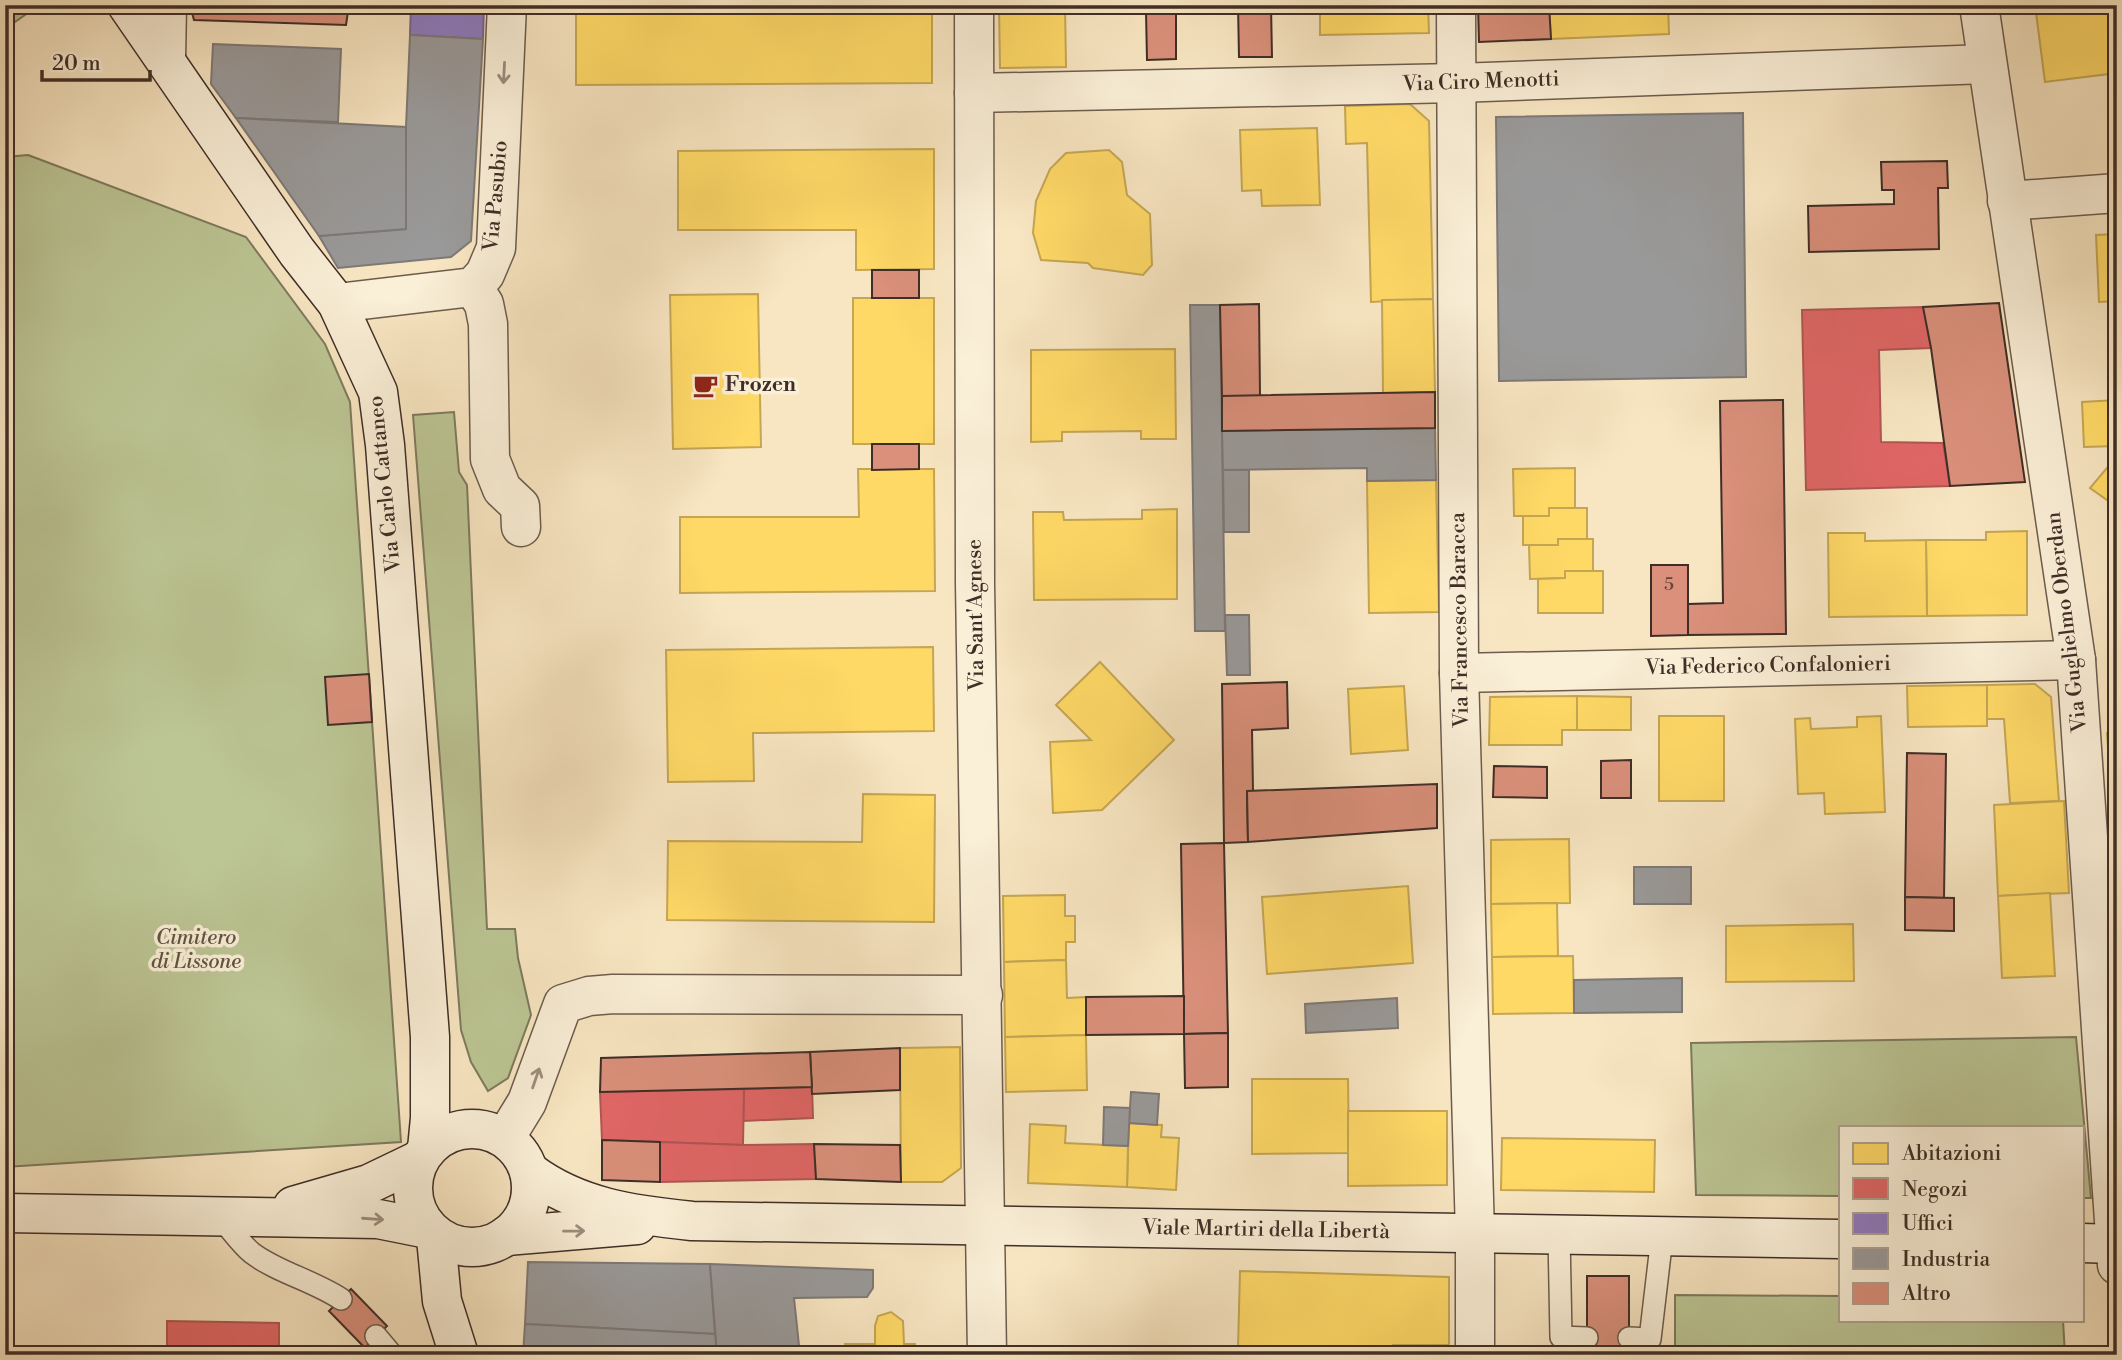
<svg xmlns="http://www.w3.org/2000/svg" width="2122" height="1360" font-family="'Libre Bodoni',serif">
  <style>
    .green { fill: #bcc594; stroke: #7e7a5e; stroke-width: 2 }
    .homes { fill: #ffd966; stroke: #c5a653; stroke-width: 2 }
    .shops { fill: #e06666; stroke: #b05553; stroke-width: 2 }
    .offices { fill: #8e7cc3; stroke: #766594; stroke-width: 2 }
    .industry { fill: #999; stroke: #7e7977; stroke-width: 2 }
    .building { fill: #da907b; stroke: #3f2e27; stroke-width: 2 }
    .lines { fill: none; stroke-linecap: round; stroke-linejoin: round }
    .lane-casing { stroke: #6d5c4e; stroke-width: 24 }
    .street-casing { stroke: #6d5c4e; stroke-width: 41 }
    .secondary-casing { stroke: #3f2e27; stroke-width: 41 }
    .lane { stroke: #faefd7; stroke-width: 21 }
    .street { stroke: #faefd7; stroke-width: 38 }
    .secondary { stroke: #faefd7; stroke-width: 38 }
    .oneway { stroke: #9c8e7f }
    .labels { text-anchor: middle; dominant-baseline: central; stroke-width: 7; stroke-linejoin: round; paint-order: stroke }
    .number-label { font-size: 18px; fill: #66463c }
    .street-label { font-size: 21px; fill: #3f2e27; stroke: #faefd7 }
    .poi-label { font-size: 21px; font-weight: bold; fill: #3f2e27; stroke: #faefd7; text-anchor: start }
    .park-label { font-size: 21px; font-style: italic; fill: #5e5442; stroke: #faefd7 }
  </style>
  <rect width="100%" height="100%" fill="#f8e6c2"/>
  <filter id="stains"><feTurbulence type="fractalNoise" baseFrequency=".00286" numOctaves="4"/><feColorMatrix values="0 0 0 0 .2 0 0 0 0 .09 0 0 0 0 .02 0 0 0 .5 -.17"/></filter>
  <radialGradient id="worn" r=".72"><stop offset=".6" stop-color="#630" stop-opacity="0"/><stop offset="1" stop-color="#630" stop-opacity=".3"/></radialGradient>
  <!-- green -->
  <g class="green">
    <path d="M5 5H39L5 29Z"/>
    <path d="M28 155 246 237 325 344 350 402 401 1142 5 1167V157Z"/>
    <path d="M454 412 459 472 467 485 487 929H515L518 958 531 1015 508 1078 488 1091 471 1062 461 1030 413 415Z"/>
    <path d="M2076 1037 2091 1198H2082V1127H1840V1196L1696 1195 1691 1043Z"/>
    <path d="M1675 1295 1840 1296V1320H2063L2065 1355H1675Z"/>
  </g>
  <!-- homes -->
  <g class="homes">
    <path d="M576 5H643V11L932 10V83L576 85Z"/>
    <path d="M999 5H1065L1066 67 1000 68Z"/>
    <path d="M1320 5H1428L1429 33 1320 35Z"/>
    <path d="M1549 5H1668L1669 34 1551 39Z"/>
    <path d="M2035 5H2117V73L2045 82Z"/>
    <path d="M1410 104 1429 121 1433 299 1371 302 1367 143 1346 144 1345 106Z"/>
    <path d="M1317 128 1320 205 1262 206 1261 190 1242 191 1240 130Z"/>
    <path d="M934 149V269L856 270V230H678V151Z"/>
    <path d="M1109 150 1122 162 1127 195 1150 214 1152 265 1143 275 1093 268 1088 263 1041 260 1033 233 1036 201 1050 169 1066 153Z"/>
    <path d="M2117 234V301L2099 302 2096 235Z"/>
    <path d="M758 294 761 447 673 449 670 295Z"/>
    <rect x="853" y="298" width="81" height="146"/>
    <path d="M1433 299 1435 392 1383 393 1382 300Z"/>
    <path d="M1175 349 1176 439H1141V431L1062 432V441L1031 442V350Z"/>
    <path d="M2117 400V446L2084 447 2082 402Z"/>
    <path d="M2117 456V507L2090 488Z"/>
    <path d="M1575 468V508H1549V516H1514L1513 469Z"/>
    <path d="M858 469H934L935 591 680 593V517H859Z"/>
    <path d="M1436 480 1439 612 1369 613 1367 481Z"/>
    <path d="M1549 508H1587V539H1558V545H1523V516H1549Z"/>
    <path d="M1177 509V599L1034 600 1033 512H1063L1064 520 1142 519V510Z"/>
    <path d="M2027 531V615L1927 616 1926 540H1986V532Z"/>
    <path d="M1828 533H1865V541L1926 540 1927 616 1829 617Z"/>
    <path d="M1558 539H1593V571H1565V578L1530 579 1529 545H1558Z"/>
    <path d="M1565 571H1603V613H1538V579L1565 578Z"/>
    <path d="M933 647 934 731 753 733 754 781 668 782 666 650Z"/>
    <path d="M1100 662 1174 740 1102 810 1053 813 1050 742 1091 740 1056 705Z"/>
    <path d="M2035 684 2051 697 2059 801 2010 803 2004 719H1987V685Z"/>
    <path d="M1987 685V726L1908 727 1907 686Z"/>
    <path d="M1404 686 1408 750 1351 754 1348 689Z"/>
    <path d="M1577 696 1631 697V730H1577Z"/>
    <path d="M1577 696V730H1562V745H1489L1490 697Z"/>
    <rect x="1659" y="716" width="65" height="85"/>
    <path d="M1881 716 1885 812 1825 814 1824 793 1798 794 1795 719 1810 718 1811 729 1857 727V717Z"/>
    <path d="M2117 732V825H2113L2107 733Z"/>
    <path d="M863 794 935 795 934 922 667 920 668 841 862 842Z"/>
    <path d="M2064 801 2069 893 1998 896 1994 805Z"/>
    <path d="M1569 839 1570 903 1491 904V840Z"/>
    <path d="M1408 886 1413 963 1267 974 1262 897Z"/>
    <path d="M2050 893 2055 976 2002 978 1998 896Z"/>
    <path d="M1065 895V916H1075V942H1066V960L1004 962 1003 896Z"/>
    <path d="M1557 903 1558 956 1492 957 1491 904Z"/>
    <path d="M1853 924 1854 981 1726 982V926Z"/>
    <path d="M1573 956 1574 1013 1493 1014 1492 957Z"/>
    <path d="M1066 960 1067 998 1086 997V1035L1005 1037 1004 962Z"/>
    <path d="M1086 1035 1087 1090 1006 1092 1005 1037Z"/>
    <path d="M960 1047 961 1168 942 1182H901L900 1048Z"/>
    <path d="M1252 1079H1348L1349 1153 1252 1154Z"/>
    <path d="M1348 1111H1447V1185L1348 1186Z"/>
    <path d="M1129 1123 1162 1125 1161 1137 1179 1138 1176 1190 1127 1187Z"/>
    <path d="M1030 1124 1066 1126 1065 1143 1128 1146 1127 1187 1028 1183Z"/>
    <path d="M1502 1138 1655 1140 1654 1192 1501 1190Z"/>
    <path d="M1240 1271 1449 1277V1345L1292 1350 1238 1348Z"/>
    <path d="M891 1312 903 1321 904 1344H915V1355H845V1344H875V1326L878 1316Z"/>
    <rect x="1393" y="1345" width="56" height="10"/>
    <path d="M1238 1348 1292 1350V1355H1238Z"/>
  </g>
  <!-- shops -->
  <g class="shops">
    <path d="M1923 307 1931 348 1879 350 1881 442 1943 443 1950 486 1806 490 1802 310Z"/>
    <path d="M812 1087 813 1118 743 1121 744 1089Z"/>
    <path d="M744 1089 743 1145 602 1140 600 1092Z"/>
    <path d="M660 1142 743 1145 814 1144 816 1179 660 1182Z"/>
    <path d="M167 1321 279 1323V1355L167 1354Z"/>
  </g>
  <!-- offices -->
  <path class="offices" d="M411 5H484L483 39 410 35Z"/>
  <!-- industry -->
  <g class="industry">
    <path d="M410 35 483 39 471 241 451 257 338 268 319 236 406 229V127Z"/>
    <path d="M213 44 341 49 338 122 236 118 211 84Z"/>
    <path d="M1743 113 1746 377 1499 381 1496 117Z"/>
    <path d="M236 118 406 127V229L319 236Z"/>
    <path d="M1190 305H1220L1225 631H1195Z"/>
    <path d="M1435 428 1436 480 1367 481V468L1223 470 1222 431Z"/>
    <path d="M1223 470H1249V532H1224Z"/>
    <path d="M1225 615H1249L1250 675H1227Z"/>
    <rect x="1634" y="867" width="57" height="37"/>
    <path d="M1682 978V1012L1574 1013V980Z"/>
    <path d="M1397 998 1398 1028 1306 1033 1305 1004Z"/>
    <path d="M1131 1092 1159 1094 1157 1125 1129 1123Z"/>
    <path d="M1104 1107 1130 1108 1128 1146 1103 1145Z"/>
    <path d="M528 1262 710 1264 715 1334 525 1324Z"/>
    <path d="M710 1264 873 1270V1288L867 1297 794 1298 800 1355H717Z"/>
    <path d="M525 1324 715 1334 717 1355H523Z"/>
  </g>
  <!-- building -->
  <g class="building">
    <path d="M190 5H349L346 25 194 20Z"/>
    <path d="M1238 5H1271L1272 57H1239Z"/>
    <path d="M1478 5H1549L1551 39 1479 42Z"/>
    <path d="M1146 12H1176V59L1147 60Z"/>
    <path d="M1947 161 1948 188H1938L1939 249 1809 252 1808 206 1894 204V190H1882L1881 162Z"/>
    <rect x="872" y="270" width="47" height="28"/>
    <path d="M1999 303 2025 482 1950 486 1931 348 1923 307Z"/>
    <path d="M1259 304 1260 396H1222L1220 305Z"/>
    <path d="M1435 392V428L1222 431V396Z"/>
    <path d="M1783 400 1786 634 1688 635V604L1723 603 1720 401Z"/>
    <path d="M872 444H919V469L872 470Z"/>
    <path d="M1651 565H1688V635L1651 636Z"/>
    <path d="M369 674 372 722 328 725 325 677Z"/>
    <path d="M1287 682 1288 728 1252 730 1253 791H1247L1248 842 1224 843 1222 684Z"/>
    <path d="M1907 753 1946 754 1944 898 1905 897Z"/>
    <path d="M1631 760V798H1601V761Z"/>
    <path d="M1494 766 1547 767V798L1493 797Z"/>
    <path d="M1437 784V828L1248 842 1247 791Z"/>
    <path d="M1224 843 1228 1033 1184 1034 1181 844Z"/>
    <path d="M1905 897 1954 898V931L1905 930Z"/>
    <path d="M1184 996V1034L1086 1035V997Z"/>
    <path d="M1228 1033V1087L1185 1088 1184 1034Z"/>
    <path d="M900 1048V1090L812 1094 810 1052Z"/>
    <path d="M810 1052 812 1087 600 1092 601 1058Z"/>
    <path d="M602 1140 660 1142V1182L602 1180Z"/>
    <path d="M814 1144 900 1145 901 1182 816 1179Z"/>
    <rect x="1587" y="1276" width="42" height="79"/>
    <path d="M351 1289 387 1326 365 1348 329 1311Z"/>
  </g>
  <g class="lines">
    <defs>
      <g id="lane">
        <path d="M219 1216C230 1228 240 1243 252 1253 277 1272 314 1281 341 1299"/>
        <path d="M1559 1235 1561 1337 1587 1338"/>
        <path d="M376 1336 392 1355"/>
        <path d="M1629 1338 1650 1339 1662 1237"/>
      </g>
      <g id="street">
        <path d="M974 5 975 583 987 1355"/>
        <path d="M1456 5 1459 673 1475 1234V1355"/>
        <path d="M1979 5 2076 660 2117 1265"/>
        <path d="M166 60 167 5"/>
        <path d="M974 93 1457 83 1987 64"/>
        <path d="M2007 201 2117 193"/>
        <path d="M473 287 484 304 488 324 490 459 502 489 520 506 521 527"/>
        <path d="M337 303 473 287 485 274 496 248 507 5"/>
        <path d="M1459 673 2076 660"/>
        <path d="M505 1138 527 1102 563 1004 589 996 613 994 983 995"/>
      </g>
      <g id="secondary">
        <path d="M127 5 297 252 337 303 378 392 385 445 430 1037V1118L427 1149"/>
        <circle cx="472" cy="1188" r="59"/>
        <path d="M530 1172C578 1208 634 1215 692 1221L1840 1239"/>
        <path d="M293 1206 369 1184 419 1160"/>
        <path d="M5 1213 378 1219 428 1229"/>
        <path d="M506 1236 637 1225"/>
        <path d="M436 1238 442 1301 459 1355"/>
        <path d="M2082 1243 2117 1244"/>
      </g>
    </defs>
    <!-- lane casing -->
    <use href="#lane" class="lane-casing"/>
    <!-- street casing -->
    <use href="#street" class="street-casing"/>
    <!-- secondary casing -->
    <use href="#secondary" class="secondary-casing"/>
    <!-- lane -->
    <use href="#lane" class="lane"/>
    <!-- street -->
    <use href="#street" class="street"/>
    <!-- secondary -->
    <use href="#secondary" class="secondary"/>
  </g>
  <!-- one-way arrows -->
  <defs><path id="oneway-shaft" d="M-6 0H5M1.5-3L5.5 0L1.5 3" fill="none" stroke-width="1.6" stroke-linecap="round" stroke-linejoin="round" transform="scale(1.75)"/></defs>
  <g class="oneway">
    <use href="#oneway-shaft" transform="translate(504 73) rotate(93)"/>
    <use href="#oneway-shaft" transform="translate(536 1078) rotate(-71)"/>
    <use href="#oneway-shaft" transform="translate(373 1219) rotate(4)"/>
    <use href="#oneway-shaft" transform="translate(574 1231) rotate(-1)"/>
  </g>
  <!-- icons -->
  <defs>
    <symbol id="cafe-bare" viewBox="-9 -9 18 18"><path d="M-5.5-4.5H6V0H3Q3 3.5 0 3.5H-2.5Q-5.5 3.5-5.5 0ZM3-3.2v2h1.7v-2ZM-6 4.5H4V6H-6Z" fill="#8f2418" stroke="#faefd7" stroke-width="2.5" paint-order="stroke"/></symbol>
  </defs>
  <g fill-rule="evenodd">
    <use href="#cafe-bare" x="688" y="368" width="35" height="35"/>
  </g>
  <g class="labels">
    <!-- number labels -->
    <g class="number-label">
      <text x="1669" y="584">5</text>
    </g>
    <!-- street labels -->
    <g class="street-label">
      <text transform="translate(1481 82) rotate(-2)">Via Ciro Menotti</text>
      <text transform="translate(496 196) rotate(-85)">Via Pasubio</text>
      <text transform="translate(385 484) rotate(-96)">Via Carlo Cattaneo</text>
      <text transform="translate(976 615) rotate(-91)">Via Sant'Agnese</text>
      <text transform="translate(1460 620) rotate(-91)">Via Francesco Baracca</text>
      <text transform="translate(2067 622) rotate(-97)">Via Guglielmo Oberdan</text>
      <text transform="translate(1768 666) rotate(-1)">Via Federico Confalonieri</text>
      <text transform="translate(1266 1230) rotate(1)">Viale Martiri della Libertà</text>
    </g>
    <!-- poi labels -->
    <g class="poi-label">
      <text x="725" y="385">Frozen</text>
    </g>
    <!-- park labels -->
    <g class="park-label">
      <text x="196" y="938">Cimitero<tspan x="196" dy="24">di Lissone</tspan></text>
    </g>
  </g>
  <!-- margin -->
  <rect width="2122" height="1360" fill="none" stroke="#f8e6c2" stroke-width="28"/>
  <rect x="7" y="7" width="2108" height="1346" fill="none" stroke="#3f2e27" stroke-width="3.5"/>
  <rect x="14" y="14" width="2094" height="1332" fill="none" stroke="#3f2e27" stroke-width="2"/>
  <!-- legend -->
  <rect x="1839" y="1126" width="245" height="196" fill="#faefd7" stroke="#afa291" stroke-width="2"/>
  <rect x="1853" y="1143" width="35" height="21" fill="#ffd966" stroke="#afa291" stroke-width="2"/>
  <text x="1902" y="1160" font-size="21" fill="#3f2e27">Abitazioni</text>
  <rect x="1853" y="1178" width="35" height="21" fill="#e06666" stroke="#afa291" stroke-width="2"/>
  <text x="1902" y="1196" font-size="21" fill="#3f2e27">Negozi</text>
  <rect x="1853" y="1213" width="35" height="21" fill="#8e7cc3" stroke="#afa291" stroke-width="2"/>
  <text x="1902" y="1230" font-size="21" fill="#3f2e27">Uffici</text>
  <rect x="1853" y="1248" width="35" height="21" fill="#999999" stroke="#afa291" stroke-width="2"/>
  <text x="1902" y="1266" font-size="21" fill="#3f2e27">Industria</text>
  <rect x="1853" y="1283" width="35" height="21" fill="#da907b" stroke="#afa291" stroke-width="2"/>
  <text x="1902" y="1300" font-size="21" fill="#3f2e27">Altro</text>
  <!-- scale -->
  <path d="M42 70v10h108v-10" fill="none" stroke="#3f2e27" stroke-width="3.5"/>
  <text x="52" y="70" font-size="21" fill="#3f2e27" stroke="#faefd7" stroke-width="5" paint-order="stroke">20 m</text>
  <rect width="100%" height="100%" filter="url(#stains)"/>
  <rect width="100%" height="100%" fill="url(#worn)"/>
</svg>
